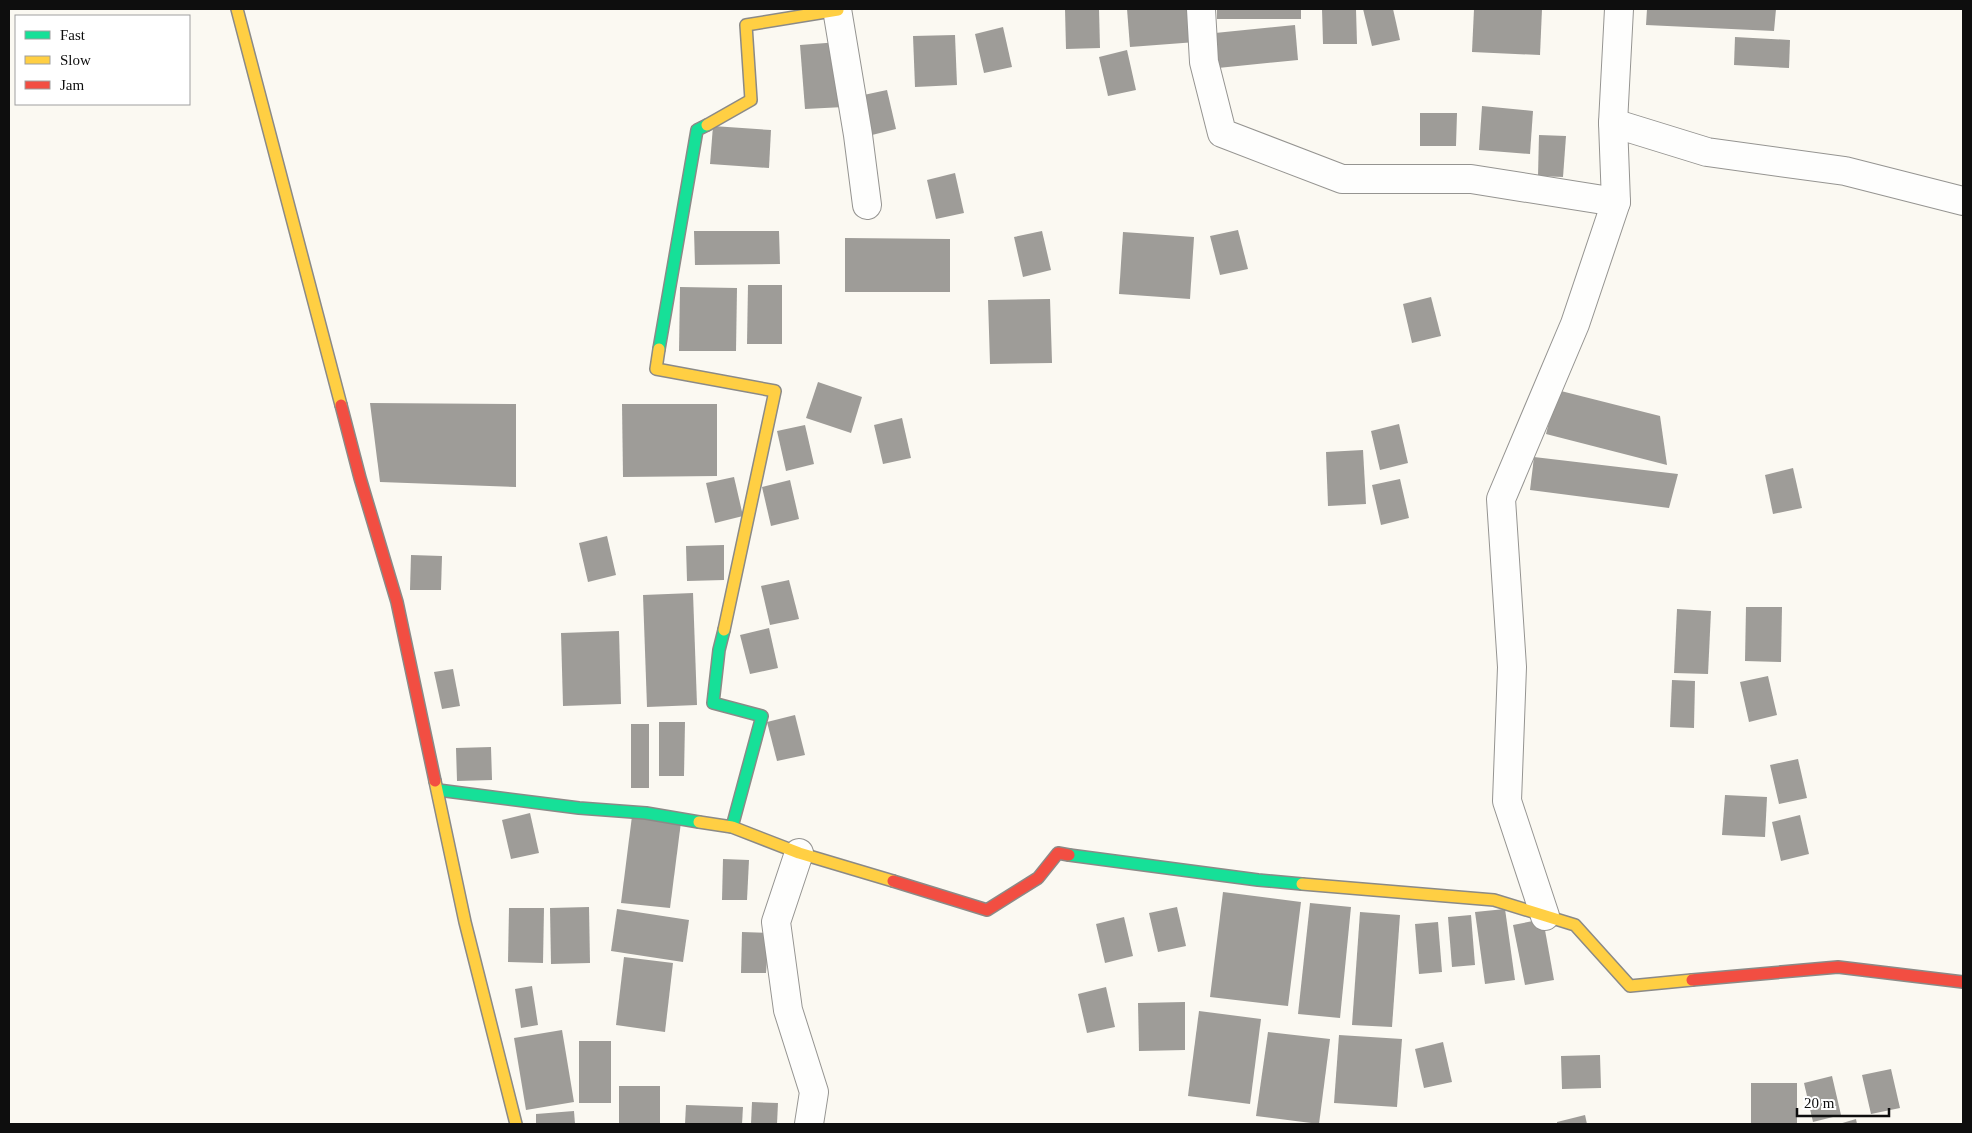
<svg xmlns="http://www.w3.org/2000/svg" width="1972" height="1133" font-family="'Times New Roman',serif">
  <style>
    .building { fill: #9e9c98 }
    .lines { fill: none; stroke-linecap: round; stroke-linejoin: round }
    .street-casing { stroke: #959491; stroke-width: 30 }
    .fast-casing { stroke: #8b8a87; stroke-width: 14 }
    .slow-casing { stroke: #8b8a87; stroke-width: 14 }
    .jam-casing { stroke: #8b8a87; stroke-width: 14 }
    .street { stroke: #fefefd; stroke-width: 28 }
    .fast { stroke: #16e098; stroke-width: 11 }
    .slow { stroke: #ffcf43; stroke-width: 11 }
    .jam { stroke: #f24e42; stroke-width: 11 }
  </style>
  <rect width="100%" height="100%" fill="#fbf9f2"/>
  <!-- building -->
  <g class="building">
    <path d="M1065 9H1099L1100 48 1066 49Z"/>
    <path d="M1127 9H1193L1196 42 1130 47Z"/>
    <rect x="1217" y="9" width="84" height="10"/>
    <path d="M1322 9H1356L1357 44H1323Z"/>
    <path d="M1363 9H1393L1400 40 1372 46Z"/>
    <path d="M1474 9H1542L1540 55 1472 52Z"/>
    <path d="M1647 9H1776L1774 31 1646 25Z"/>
    <path d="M1295 25 1298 60 1218 68 1215 33Z"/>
    <path d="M1003 27 1012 67 984 73 975 34Z"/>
    <path d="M955 35 957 85 915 87 913 36Z"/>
    <path d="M1735 37 1790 40 1789 68 1734 65Z"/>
    <path d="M839 42 844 107 805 109 800 45Z"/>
    <path d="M1127 50 1136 90 1108 96 1099 57Z"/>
    <path d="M887 90 896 129 868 136 859 96Z"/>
    <path d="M1482 106 1533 111 1530 154 1479 150Z"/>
    <path d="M1420 113H1457L1456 146H1420Z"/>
    <path d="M713 126 771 130 769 168 710 164Z"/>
    <path d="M1539 135 1566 136 1563 177 1538 176Z"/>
    <path d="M955 173 964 213 936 219 927 180Z"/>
    <path d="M1238 230 1248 269 1220 275 1210 236Z"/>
    <path d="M694 231H779L780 264 695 265Z"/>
    <path d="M1042 231 1051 270 1023 277 1014 237Z"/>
    <path d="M1123 232 1194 237 1190 299 1119 294Z"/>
    <path d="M845 238 950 239V292H845Z"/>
    <path d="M748 285H782V344H747Z"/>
    <path d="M680 287 737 288 736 351H679Z"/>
    <path d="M1431 297 1441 336 1412 343 1403 304Z"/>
    <path d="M1050 299 1052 363 990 364 988 300Z"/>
    <path d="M818 382 862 397 851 433 806 418Z"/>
    <path d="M1557 390 1660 416 1667 465 1546 434Z"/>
    <path d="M370 403 516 404V487L380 482Z"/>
    <path d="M622 404H717V476L623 477Z"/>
    <path d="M902 418 911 458 883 464 874 425Z"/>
    <path d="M1399 424 1408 463 1380 470 1371 431Z"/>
    <path d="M805 425 814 464 786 471 777 431Z"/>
    <path d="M1363 450 1366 504 1328 506 1326 452Z"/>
    <path d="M1534 457 1678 474 1669 508 1530 490Z"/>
    <path d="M1793 468 1802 508 1773 514 1765 475Z"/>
    <path d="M734 477 743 516 715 523 706 483Z"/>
    <path d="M1400 479 1409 518 1381 525 1372 485Z"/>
    <path d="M790 480 799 519 771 526 762 487Z"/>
    <path d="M607 536 616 575 588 582 579 543Z"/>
    <path d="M724 545V580L687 581 686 546Z"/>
    <path d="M411 555 442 556 441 590H410Z"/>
    <path d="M789 580 799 619 770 625 761 586Z"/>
    <path d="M693 593 697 705 647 707 643 595Z"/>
    <path d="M1746 607H1782L1781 662 1745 661Z"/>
    <path d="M1677 609 1711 611 1708 674 1674 673Z"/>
    <path d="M769 628 778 668 750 674 740 635Z"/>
    <path d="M619 631 621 704 563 706 561 633Z"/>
    <path d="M453 669 460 706 442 709 434 672Z"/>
    <path d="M1768 676 1777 715 1749 722 1740 682Z"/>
    <path d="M1672 680 1695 681 1694 728 1670 727Z"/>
    <path d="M795 715 805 755 777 761 767 722Z"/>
    <path d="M659 722H685L684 776H659Z"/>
    <rect x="631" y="724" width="18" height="64"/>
    <path d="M491 747 492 780 457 781 456 748Z"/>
    <path d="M1798 759 1807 798 1779 804 1770 765Z"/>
    <path d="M1725 795 1767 797 1765 837 1722 835Z"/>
    <path d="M530 813 539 853 511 859 502 820Z"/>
    <path d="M1800 815 1809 854 1781 861 1772 822Z"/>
    <path d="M632 816 681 822 670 908 621 903Z"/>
    <path d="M723 859 749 860 747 900H722Z"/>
    <path d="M1223 892 1301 902 1288 1006 1210 997Z"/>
    <path d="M1310 903 1351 907 1340 1018 1298 1014Z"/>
    <path d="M589 907 590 963 551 964 550 908Z"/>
    <path d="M1177 907 1186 946 1158 952 1149 913Z"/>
    <path d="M509 908H544L543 963 508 962Z"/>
    <path d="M617 909 689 920 683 962 611 951Z"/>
    <path d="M1505 909 1515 980 1485 984 1475 912Z"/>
    <path d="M1360 912 1400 915 1392 1027 1352 1025Z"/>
    <path d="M1471 915 1475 965 1452 967 1448 917Z"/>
    <path d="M1124 917 1133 956 1105 963 1096 924Z"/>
    <path d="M1543 919 1554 980 1525 985 1513 925Z"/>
    <path d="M1438 922 1442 972 1419 974 1415 924Z"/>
    <path d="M742 932 769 933 766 973H741Z"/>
    <path d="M624 957 673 963 665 1032 616 1025Z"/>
    <path d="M532 986 538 1025 521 1028 515 989Z"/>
    <path d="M1106 987 1115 1027 1087 1033 1078 994Z"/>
    <path d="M1185 1002V1050L1139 1051 1138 1003Z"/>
    <path d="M1199 1011 1261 1019 1250 1104 1188 1096Z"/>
    <path d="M562 1030 574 1102 526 1110 514 1038Z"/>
    <path d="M1268 1032 1330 1039 1319 1124 1256 1116Z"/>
    <path d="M1339 1035 1402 1039 1397 1107 1334 1103Z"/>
    <rect x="579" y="1041" width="32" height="62"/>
    <path d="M1443 1042 1452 1082 1424 1088 1415 1049Z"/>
    <path d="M1600 1055 1601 1088 1562 1089 1561 1056Z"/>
    <path d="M1891 1069 1900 1108 1871 1114 1862 1075Z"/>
    <path d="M1832 1076 1841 1115 1813 1122 1804 1083Z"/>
    <rect x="1751" y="1083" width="46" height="41"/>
    <rect x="619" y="1086" width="41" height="38"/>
    <path d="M752 1102 778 1103 777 1124H751Z"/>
    <path d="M686 1105 743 1107 742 1124H685Z"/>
    <path d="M574 1111 575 1124H536V1114Z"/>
    <path d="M1585 1115 1587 1124H1557V1122Z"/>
    <path d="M1856 1119 1857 1124H1839Z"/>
  </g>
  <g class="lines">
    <defs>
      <g id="street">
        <path d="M837 9 858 135 867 205"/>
        <path d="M1201 9 1204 62 1222 133 1342 179H1471L1616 202"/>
        <path d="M1613 123 1707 152 1845 171 1963 201"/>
        <path d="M799 853 776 922 788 1010 814 1092 809 1124"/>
        <path d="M1545 916 1507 801 1512 667 1501 499 1575 324 1616 202 1613 123 1619 9"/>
      </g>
      <g id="fast">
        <path d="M659 349 697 130 707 125"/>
        <path d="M724 630 719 650 713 703 762 716 732 827"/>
        <path d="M438 790 579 808 646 813 699 822"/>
        <path d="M1069 855 1258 880 1302 884"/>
      </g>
      <g id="slow">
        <path d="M237 9 341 405"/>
        <path d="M707 125 751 100 746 25 838 10"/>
        <path d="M659 349 656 369 775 391 724 630"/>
        <path d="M435 781 465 922 516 1124"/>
        <path d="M699 822 732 827 799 853 893 881"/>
        <path d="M1302 884 1494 900 1575 925 1630 986 1692 980"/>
      </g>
      <g id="jam">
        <path d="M341 405 360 478 397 602 435 781"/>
        <path d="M893 881 987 910 1038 878 1058 853 1069 855"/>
        <path d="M1692 980 1838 967 1963 982"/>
      </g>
    </defs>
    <!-- street casing -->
    <use href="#street" class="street-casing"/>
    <!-- fast casing -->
    <use href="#fast" class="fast-casing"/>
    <!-- slow casing -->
    <use href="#slow" class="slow-casing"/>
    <!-- jam casing -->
    <use href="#jam" class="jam-casing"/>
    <!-- street -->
    <use href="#street" class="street"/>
    <!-- fast -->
    <use href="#fast" class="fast"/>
    <!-- slow -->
    <use href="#slow" class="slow"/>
    <!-- jam -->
    <use href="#jam" class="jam"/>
  </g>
  <!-- border -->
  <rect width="1972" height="1133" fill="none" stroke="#0e0e0e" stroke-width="20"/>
  <!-- legend -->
  <rect x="15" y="15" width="175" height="90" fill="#ffffff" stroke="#9f9f9f"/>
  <rect x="25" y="31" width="25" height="8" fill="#16e098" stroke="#9f9f9f"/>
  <text x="60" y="40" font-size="15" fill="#0e0e0e">Fast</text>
  <rect x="25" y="56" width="25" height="8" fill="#ffcf43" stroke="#9f9f9f"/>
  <text x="60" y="65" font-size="15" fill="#0e0e0e">Slow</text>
  <rect x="25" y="81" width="25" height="8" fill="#f24e42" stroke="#9f9f9f"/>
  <text x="60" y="90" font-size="15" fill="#0e0e0e">Jam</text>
  <!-- scale -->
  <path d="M1797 1108v8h92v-8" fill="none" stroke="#0e0e0e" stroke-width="2.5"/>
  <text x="1804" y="1108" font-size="15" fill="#0e0e0e" stroke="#ffffff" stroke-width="4" paint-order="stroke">20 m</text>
</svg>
